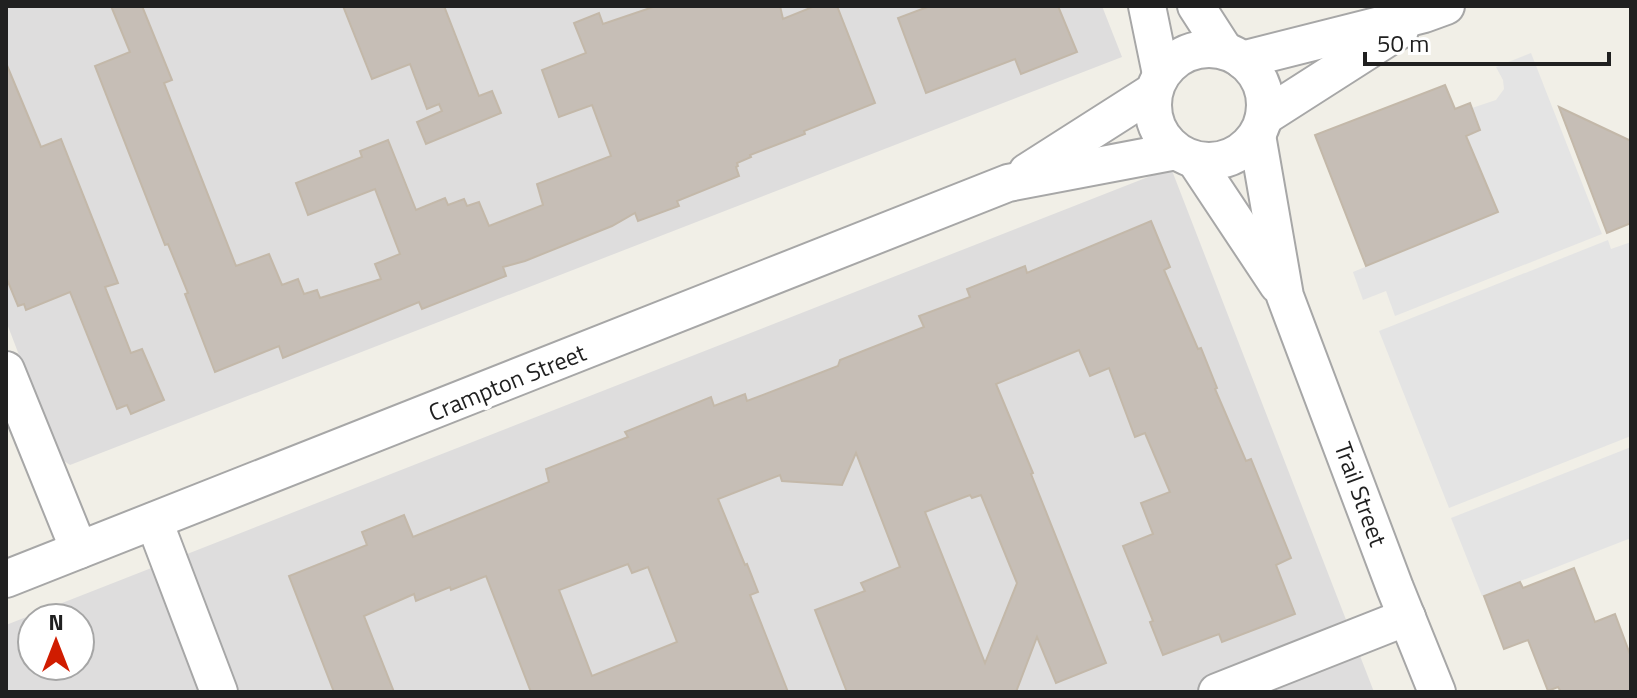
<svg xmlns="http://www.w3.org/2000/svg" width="1637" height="698" font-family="'Titillium Web',sans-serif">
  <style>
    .residential { fill: #dedddd; fill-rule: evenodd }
    .parking { fill: #e4e4e4 }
    .building { fill: #c6beb6; stroke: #c3b8a9; stroke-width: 2; fill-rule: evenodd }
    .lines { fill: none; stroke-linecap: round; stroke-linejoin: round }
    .minor-casing { stroke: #a7a7a7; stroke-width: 40 }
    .minor { stroke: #fff; stroke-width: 36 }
    .labels { text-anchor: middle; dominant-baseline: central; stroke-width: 8; stroke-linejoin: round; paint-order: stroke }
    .street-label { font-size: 24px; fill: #202020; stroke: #fff }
  </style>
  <rect width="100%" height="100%" fill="#f1efe7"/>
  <!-- residential -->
  <g class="residential">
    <path d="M6 6H1102L1122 57 70 465 58 457 6 321Z"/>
    <path d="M1171 168 1374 692H6V625ZM32 618H80V666H32Z"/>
  </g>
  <!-- parking -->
  <g class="parking">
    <path d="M1531 53 1602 234 1395 316 1386 291 1363 300 1353 272 1498 212 1466 136 1480 130 1472 108 1496 100 1504 89 1503 80 1496 67Z"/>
    <path d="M1608 240 1611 249 1631 242V436L1449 508 1379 331Z"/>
    <path d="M1631 447V538L1482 596 1451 518Z"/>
  </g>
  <!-- building -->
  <g class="building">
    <path d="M111 6H142L172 80 164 83 236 266 269 254 282 285 298 279 304 294 317 290 320 298 381 279 375 264 400 254 375 189 308 215 296 183 362 157 360 151 388 140 416 210 445 198 448 205 464 199 467 206 479 202 489 226 543 205 537 184 611 156 592 105 559 117 542 70 586 53 574 23 599 13 603 24 656 6H780L783 19 815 6H837L875 103 804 131 805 134 750 155 751 157 737 163 738 166 736 167 739 176 677 201 679 206 638 221 635 213 612 226 525 261 503 267 506 276 422 309 419 302 283 358 279 346 215 372 185 294 188 293 168 244 165 245 95 66 130 52Z"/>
    <path d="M343 6H444L479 96 492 91 501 113 426 144 417 122 442 111 439 104 427 109 410 64 372 79Z"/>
    <path d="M930 6H1058L1077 52 1021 74 1015 59 926 93 898 18Z"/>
    <path d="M6 63 41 147 61 139 118 283 105 287 131 353 142 349 164 400 131 414 127 405 117 409 70 292 26 310 24 304 18 306 6 277Z"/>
    <path d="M1445 85 1455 109 1470 103 1480 130 1466 136 1498 212 1366 266 1315 135Z"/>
    <path d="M1559 107 1631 141V223L1607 233Z"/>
    <path d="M1151 221 1170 267 1164 270 1198 349 1201 348 1217 388 1215 389 1246 461 1251 459 1291 558 1276 565 1295 614 1222 642 1219 634 1163 655 1150 622 1153 621 1123 546 1153 534 1141 503 1170 492 1145 433 1135 437 1109 368 1090 376 1079 350 996 384 1033 473 1031 474 1106 663 1056 683 1037 637 1016 692H847L815 610 865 591 861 583 900 567 856 453 842 485 782 481 780 475 718 499 745 565 747 564 758 592 750 595 788 692H531L486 576 451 590 450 587 416 601 414 594 364 616 394 692H334L289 576 367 545 362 532 404 515 413 537 549 482 546 469 628 437 625 432 711 397 714 406 745 394 747 401 838 366 840 360 924 327 919 316 970 297 967 289 1025 266 1027 273ZM970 495 972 498 981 495 1017 583 985 663 925 512ZM628 564 632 573 648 567 677 642 592 676 559 590Z"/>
    <path d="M1574 568 1595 622 1615 614 1631 657V692H1561L1558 687 1548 691 1528 640 1504 649 1484 596 1520 582 1523 588Z"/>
  </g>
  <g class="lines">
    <defs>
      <g id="minor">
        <path d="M1147 6 1161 74"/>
        <path d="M1196 6 1225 51"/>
        <circle cx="1209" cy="105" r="56"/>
        <path d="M1242 60 1424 14 1446 6"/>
        <path d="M1264 117 1400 30"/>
        <path d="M1257 135 1285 296 1395 588 1437 692"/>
        <path d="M1195 160 1278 285"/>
        <path d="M1027 172 1154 91"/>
        <path d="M6 370 79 550"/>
        <path d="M154 521 219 692"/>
        <path d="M6 579 1008 183 1176 151"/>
        <path d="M1217 692 1407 617"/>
      </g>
    </defs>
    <!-- minor casing -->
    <use href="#minor" class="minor-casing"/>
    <!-- minor -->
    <use href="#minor" class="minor"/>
  </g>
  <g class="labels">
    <!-- street labels -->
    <g class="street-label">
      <text transform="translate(507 382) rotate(-22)">Crampton Street</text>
      <text transform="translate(1361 494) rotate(70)">Trail Street</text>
    </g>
  </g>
  <!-- border -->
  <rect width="1637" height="698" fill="none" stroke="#202020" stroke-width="16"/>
  <!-- north arrow -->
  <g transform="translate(56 642)"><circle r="38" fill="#ffffff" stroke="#a6a6a6" stroke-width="2"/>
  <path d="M0-6L14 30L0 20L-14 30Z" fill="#d01c00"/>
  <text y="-12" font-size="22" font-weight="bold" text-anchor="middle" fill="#202020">N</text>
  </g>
  <!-- scale -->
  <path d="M1365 52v12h244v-12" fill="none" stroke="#202020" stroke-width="4"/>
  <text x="1377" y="52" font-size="24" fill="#202020" stroke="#ffffff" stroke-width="6" paint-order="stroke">50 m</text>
</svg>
